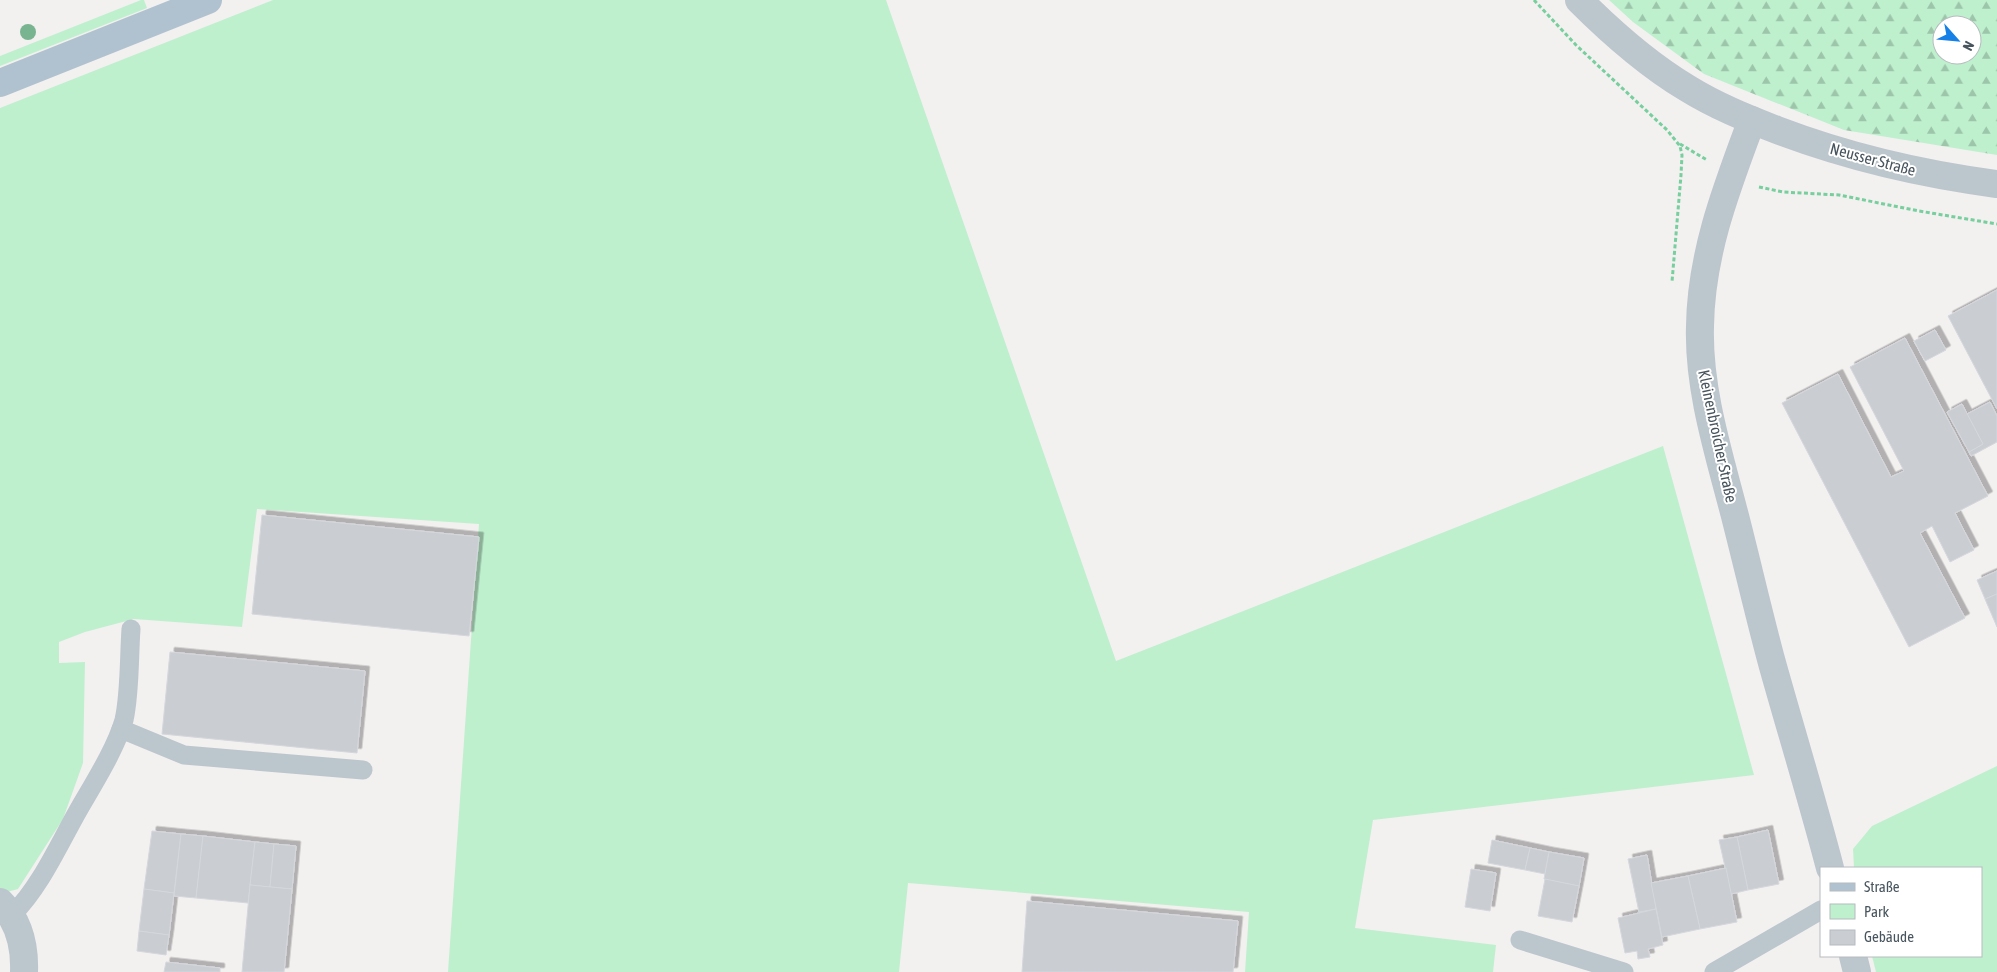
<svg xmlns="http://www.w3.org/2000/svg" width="1997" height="972" font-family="'Asap Condensed',sans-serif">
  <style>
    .green { fill: #bef0ce }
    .forest { fill: url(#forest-firs); fill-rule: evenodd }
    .building { fill: #caced3; stroke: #d4d7dc; filter: url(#shadow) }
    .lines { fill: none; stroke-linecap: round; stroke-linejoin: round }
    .path { stroke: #76cf9d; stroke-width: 3; stroke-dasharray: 4 2.5; stroke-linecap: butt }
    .service { stroke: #bcc6cd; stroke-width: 19 }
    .minor { stroke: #bcc6cd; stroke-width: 28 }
    .tertiary { stroke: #bcc6cd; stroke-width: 28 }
    .primary { stroke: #b0c2cf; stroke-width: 28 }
    .tree { fill: #79b491 }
    .labels { text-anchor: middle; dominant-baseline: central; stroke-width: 4; stroke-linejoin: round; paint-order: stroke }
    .street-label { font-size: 16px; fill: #48555e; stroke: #fff }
  </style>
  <defs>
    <pattern id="forest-firs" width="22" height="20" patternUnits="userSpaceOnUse" patternTransform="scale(1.25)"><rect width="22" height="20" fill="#bef0ce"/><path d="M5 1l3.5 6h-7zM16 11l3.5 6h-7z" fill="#9cc5aa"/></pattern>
    <filter id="shadow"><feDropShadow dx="4.5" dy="-4.5" stdDeviation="0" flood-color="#0004"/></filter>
  </defs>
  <rect width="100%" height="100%" fill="#f3f0f0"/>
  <!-- green -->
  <g class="green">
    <path d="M141 0H144L147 8 0 66V56Z"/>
    <path d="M273 0H886L1116 661 1663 446 1754 775 1373 820 1355 928 1496 945 1493 972H1245L1249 912 908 883 899 972H448L479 524 257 509 242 627 134 619 85 632 59 642V663L85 662 83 763 63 819 18 889 7 892 0 890V108Z"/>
    <path d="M1997 766V972H1876L1872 956H1981V868H1854L1853 849 1872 826Z"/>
  </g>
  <!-- forest -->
  <path class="forest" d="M1609 0H1997V155L1844 130 1704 74 1633 22ZM1942 25H1972V55H1942Z"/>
  <!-- building -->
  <g class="building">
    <path d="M1997 290V409L1948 316Z"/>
    <path d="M1935 330 1946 350 1925 361 1914 341Z"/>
    <path d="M1905 338 1988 496 1955 513 1974 550 1950 562 1932 526 1920 533 1965 618 1909 647 1782 403 1838 374 1891 477 1904 471 1850 367Z"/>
    <path d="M1990 402 1997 416V442L1971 456 1969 452 1983 444 1967 414Z"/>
    <path d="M1962 404 1983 444 1969 452 1947 412Z"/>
    <path d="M262 515 479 537 469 636 252 614Z"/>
    <path d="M1997 571V594L1985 599 1977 580Z"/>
    <path d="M1997 594V627L1985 599Z"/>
    <path d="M170 652 365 671 357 753 162 734Z"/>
    <path d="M1768 830 1779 884 1748 890 1737 837Z"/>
    <path d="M152 831 181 834 174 893 144 889Z"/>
    <path d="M181 834 203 836 196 898 174 896Z"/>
    <path d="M203 836 255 842 248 903 196 898Z"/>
    <path d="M1737 837 1748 890 1731 894 1719 840Z"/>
    <path d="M1492 840 1530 848 1525 870 1488 863Z"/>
    <path d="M255 842 274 844 270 887 250 885Z"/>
    <path d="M274 844 296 846 292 889 270 887Z"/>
    <path d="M1530 848 1549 852 1545 874 1525 870Z"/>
    <path d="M1549 852 1584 858 1579 886 1544 879Z"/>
    <path d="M1647 855 1656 909 1639 912 1628 859Z"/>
    <path d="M1726 868 1737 922 1700 929 1688 876Z"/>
    <path d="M1471 869 1496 873 1490 911 1465 907Z"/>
    <path d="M1688 876 1700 929 1662 937 1651 883Z"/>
    <path d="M1545 879 1579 886 1572 922 1538 916Z"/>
    <path d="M250 885 292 889 284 972H242Z"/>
    <path d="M144 889 174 893 169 935 139 931Z"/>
    <path d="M1027 901 1238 921 1233 972H1022Z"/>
    <path d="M1656 909 1663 945 1648 949 1650 957 1638 959 1637 951 1625 953 1618 918Z"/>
    <path d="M139 931 169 935 166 955 137 951Z"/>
    <path d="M166 962 220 968V972H164Z"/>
  </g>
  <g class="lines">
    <!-- path -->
    <g class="path">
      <path d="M1534 0 1576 45 1667 130 1680 146 1682 155 1681 175 1672 282"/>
      <path d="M1680 144 1707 160"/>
      <path d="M1759 187 1783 192 1839 195 1919 211 1997 224"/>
    </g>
    <!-- service -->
    <g class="service">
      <path d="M121 729 184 755 363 770"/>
      <path d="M12 915C41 886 59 844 79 809 94 783 116 748 124 720 130 694 129 657 131 629"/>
      <path d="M1520 940 1624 972"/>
      <path d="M1714 972 1821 910"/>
    </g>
    <!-- minor -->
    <path class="minor" d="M0 902C19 921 25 946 24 972"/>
    <!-- tertiary -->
    <g class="tertiary">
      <path d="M1579 0C1612 33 1647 64 1687 88 1716 106 1746 118 1777 130 1848 157 1921 174 1997 184"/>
      <path d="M1752 120C1727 187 1701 253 1700 326 1698 391 1720 457 1736 520 1748 567 1759 615 1772 663 1791 731 1812 799 1830 868"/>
      <path d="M1853 956 1857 972"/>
    </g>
    <!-- primary -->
    <path class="primary" d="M0 83 208 0"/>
  </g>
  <!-- trees -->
  <circle class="tree" cx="28" cy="32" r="8"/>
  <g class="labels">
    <!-- street labels -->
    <g class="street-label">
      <text transform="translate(1873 159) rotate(15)">Neusser Straße</text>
      <text transform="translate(1718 436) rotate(78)">Kleinenbroicher Straße</text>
    </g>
  </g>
  <!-- legend -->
  <rect x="1820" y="867" width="162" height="90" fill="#ffffff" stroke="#b6bbbf"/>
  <rect x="1830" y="883" width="25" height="8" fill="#b0c2cf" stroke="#b6bbbf"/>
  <text x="1864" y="892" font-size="15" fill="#48555e">Straße</text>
  <rect x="1830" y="904" width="25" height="15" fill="#bef0ce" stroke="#b6bbbf"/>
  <text x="1864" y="917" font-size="15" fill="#48555e">Park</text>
  <rect x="1830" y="930" width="25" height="15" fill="#caced3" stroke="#b6bbbf"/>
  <text x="1864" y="942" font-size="15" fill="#48555e">Gebäude</text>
  <!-- north arrow -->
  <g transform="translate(1957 40) rotate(117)"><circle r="24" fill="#ffffff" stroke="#b6bbbf"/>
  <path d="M0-4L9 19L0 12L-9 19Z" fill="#1680e7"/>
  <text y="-8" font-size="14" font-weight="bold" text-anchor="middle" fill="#48555e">N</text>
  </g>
</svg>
